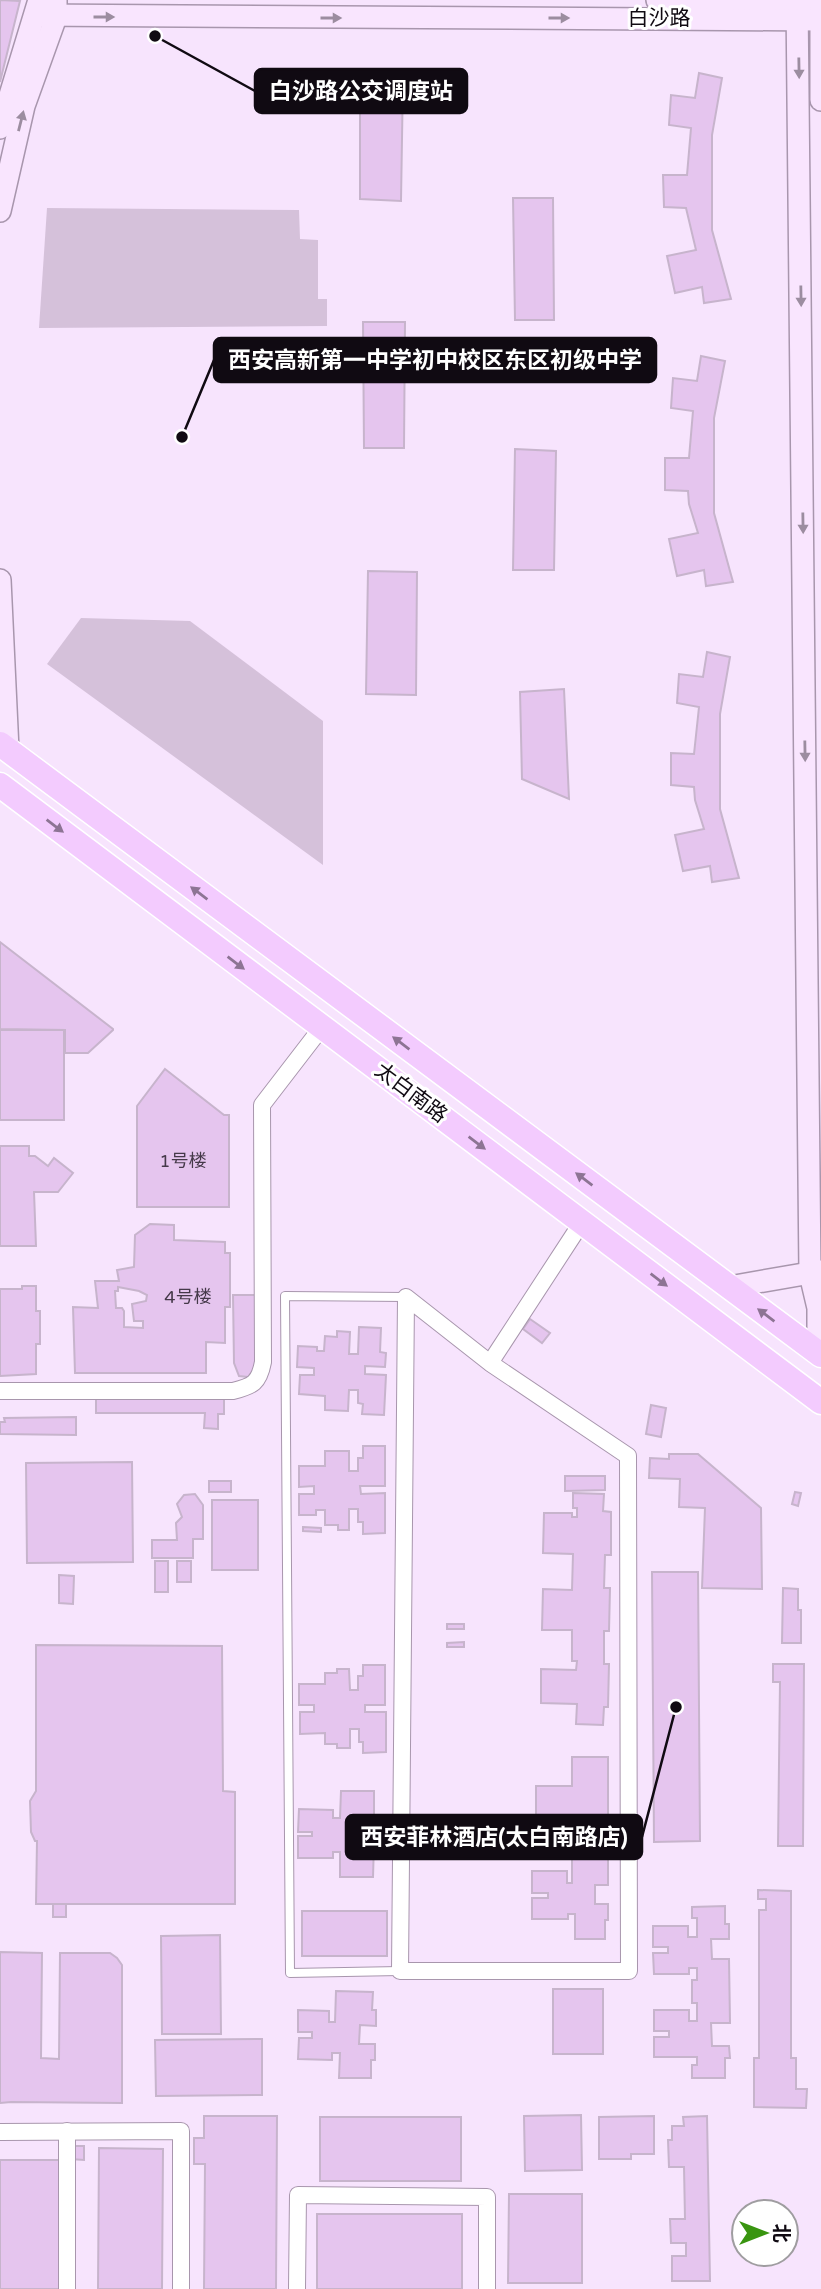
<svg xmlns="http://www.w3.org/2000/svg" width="821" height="2289" font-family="'Varela Round','Noto Sans SC',sans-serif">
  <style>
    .green { fill: #d5c1da }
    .building { fill: #e5c5ee; stroke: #c7b4cc; stroke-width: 2; fill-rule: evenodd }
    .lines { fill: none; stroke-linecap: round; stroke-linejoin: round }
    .lane-casing { stroke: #a896ad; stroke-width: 10 }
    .street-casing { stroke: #a896ad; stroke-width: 18 }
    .secondary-casing { stroke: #a896ad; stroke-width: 24 }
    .primary-casing { stroke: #fff; stroke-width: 27 }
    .lane { stroke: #fff; stroke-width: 8 }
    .street { stroke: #fff; stroke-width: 16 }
    .secondary { stroke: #f9e5fe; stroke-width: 21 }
    .primary { stroke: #f3cbfe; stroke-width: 24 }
    .oneway { fill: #9c8da0 }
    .oneway2 { fill: #8d7494 }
    .labels { text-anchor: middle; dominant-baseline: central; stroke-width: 6; stroke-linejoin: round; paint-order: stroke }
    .number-label { font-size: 18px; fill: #453949 }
    .street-label { font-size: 21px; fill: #100a12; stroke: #fff }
    .leader { fill: none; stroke: #100a12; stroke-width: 2.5 }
    .callout-dot { fill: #100a12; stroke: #fff; stroke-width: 2.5 }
    .callout { fill: #100a12; stroke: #100a12; stroke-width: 2.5 }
    .callout-label { font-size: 23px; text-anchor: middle; font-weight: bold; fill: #fff }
  </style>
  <rect width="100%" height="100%" fill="#f7e4fd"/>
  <!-- green -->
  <g class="green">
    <path d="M47 208 299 210 300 239 318 240V299H327V326L39 328Z"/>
    <path d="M81 618 190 621 323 721V865L47 664Z"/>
  </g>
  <!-- building -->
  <g class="building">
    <path d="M0 0 20 1 0 82Z"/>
    <path d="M699 73 722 78 712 135V230L731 299 704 303 702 287 675 293 667 256 696 250 686 208 664 207 663 175H687L691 128 669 125 671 95 695 98Z"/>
    <path d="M360 76 403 77 401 201 360 199Z"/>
    <path d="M513 198H553L554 320H515Z"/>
    <path d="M363 322H405L404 448H364Z"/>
    <path d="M701 356 725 361 714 418V513L733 582 706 586 704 570 677 576 669 539 698 533 689 504 688 491 665 490V458H689L693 411 671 408 673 378 697 381Z"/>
    <path d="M515 449 556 451 554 570H513Z"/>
    <path d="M368 571 417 572 416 695 366 694Z"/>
    <path d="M707 652 730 657 720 714V809L739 878 712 882 710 866 683 871 675 835 704 829 695 800 694 787 671 785V753L694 754 699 707 677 703 679 674 703 677Z"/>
    <path d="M564 689 569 799 522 779 520 692Z"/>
    <path d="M0 942 113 1029V1030L88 1053H65V1030L0 1029Z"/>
    <rect x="0" y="1030" width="64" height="90"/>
    <path d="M165 1069 224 1115H229V1207H137V1106Z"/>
    <path d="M0 1146H29V1156H35L48 1166 54 1158 73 1173 58 1192H34L36 1246H0Z"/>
    <path d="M150 1224 174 1225V1240L225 1242V1253H230V1307H225V1343L206 1342V1373H75L73 1307 98 1308 95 1281H119L117 1270 134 1267 135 1235ZM118 1287 139 1291 147 1295 146 1301 132 1304 134 1321H143V1328L124 1327V1311L122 1308H116L115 1291H118Z"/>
    <path d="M22 1286H36V1311H40V1344H36V1374L0 1376V1289H22Z"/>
    <path d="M233 1295H257L258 1364 248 1377 239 1376 234 1363Z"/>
    <path d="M530 1319 550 1333 542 1343 523 1329Z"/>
    <path d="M359 1327 381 1328 380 1352 386 1353 385 1367 365 1366V1374L386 1375 384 1415 362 1414 363 1404 358 1403V1390H349L348 1411 325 1410V1396L299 1394 300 1375H314V1368L297 1367 298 1346 317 1347V1351H324L325 1336 337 1337V1331L350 1332 349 1354H358Z"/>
    <path d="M96 1398 224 1399V1414H218V1429L204 1428 205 1413H96Z"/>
    <path d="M651 1405 666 1408 661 1437 646 1434Z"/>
    <path d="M76 1417V1435L0 1434V1422H5L4 1418Z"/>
    <path d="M363 1446H385V1486H360L361 1494 385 1493V1533L363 1534V1522H358V1509H349V1530H338V1525H325V1510H316V1515H299V1494H314V1486L299 1487V1466H325V1451H349V1471H358V1458H363Z"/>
    <path d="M669 1454H698L761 1508 762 1589 702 1588 705 1508 679 1507 680 1479 649 1478 650 1458 669 1459Z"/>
    <path d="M132 1462 133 1562 27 1563 26 1463Z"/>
    <path d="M565 1476H605V1490L565 1491Z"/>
    <rect x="209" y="1481" width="22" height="11"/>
    <path d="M795 1492 801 1493 798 1506 792 1504Z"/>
    <path d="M573 1493 604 1494 603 1511 611 1512V1555H605L604 1588H610L609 1631H604V1664H609L608 1707H604L603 1725 576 1724 577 1704 541 1703V1669L576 1670 577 1661H572V1630H542L543 1589 572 1590 573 1554 543 1553 544 1513H572V1517H577V1508H573Z"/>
    <path d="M195 1494 203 1505V1539H193V1558H152V1540H177L176 1523 182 1517 177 1504 184 1495Z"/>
    <rect x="212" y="1500" width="46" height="70"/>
    <path d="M303 1527 321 1528V1532L303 1531Z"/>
    <rect x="155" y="1561" width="13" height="31"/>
    <rect x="177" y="1561" width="14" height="21"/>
    <path d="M652 1572H698L700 1841 654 1842Z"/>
    <path d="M59 1575 74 1576 73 1604 59 1603Z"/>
    <path d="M783 1588 798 1589V1610H801V1643H782Z"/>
    <rect x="447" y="1624" width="17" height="5"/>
    <path d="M464 1642V1647H447V1643Z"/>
    <path d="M36 1645 222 1646 223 1791 235 1792V1904H36L37 1841H35L31 1832 30 1801 36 1791Z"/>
    <path d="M773 1664H804L803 1846H778L780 1682H773Z"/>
    <path d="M363 1665H385V1705H365V1712H386V1752L363 1753V1742H359V1729H350V1748H337V1744H325V1733L300 1734V1712H314V1705H299V1684H325V1673H337V1669H349L350 1690H358V1676H363Z"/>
    <path d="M572 1757H608V1885H595V1904H608V1920H605V1939H575V1914H568V1919H532V1898H548V1893H532V1871H567V1883H572V1841H576V1819H536V1786H572Z"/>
    <path d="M341 1791H374V1824H361V1843H374L373 1877H340V1852H333V1858H298V1836H312V1832H298L299 1809 333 1810V1818H340Z"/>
    <path d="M758 1890 791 1891V2058H796V2089H807L806 2108 754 2107V2058H759V1910H766V1899H758Z"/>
    <rect x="53" y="1904" width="13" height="13"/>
    <path d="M725 1906V1924H729V1939H711L712 1959H729L730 2023H711L712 2046H729L730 2058H725V2078H692V2065H697V2057H654V2037H669V2031H654V2010H689V2021H697V2003H692V1980H697V1968H689V1974H654L653 1953H668V1947H653V1926H688V1937H697V1918H692V1907Z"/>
    <rect x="302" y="1911" width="85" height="45"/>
    <path d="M220 1935 221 2034H162L161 1936Z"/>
    <path d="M0 1952 42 1953 41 2058 59 2059 60 1953H110L117 1958 122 1965V2103L11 2102 0 2103Z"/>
    <rect x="553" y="1989" width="50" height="65"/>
    <path d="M336 1991 373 1992 372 2010H376V2026L360 2025 359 2044H375V2060H371V2078H339L340 2053H332V2060L298 2059 299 2038H312V2032H298V2010L329 2011V2022H335Z"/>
    <path d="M262 2039V2095L156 2096 155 2040Z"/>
    <path d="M581 2115 582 2170 525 2171 524 2116Z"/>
    <path d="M204 2116H277L276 2289H204L205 2164H194V2138H204Z"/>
    <path d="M654 2116V2154H631V2159H599V2117Z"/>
    <path d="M707 2116 710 2281H672V2256H686V2243H671L670 2219H685L684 2167H669L668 2140H672V2126H684L683 2117Z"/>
    <rect x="320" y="2117" width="141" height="64"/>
    <path d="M71 2146H84V2160L70 2159Z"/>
    <path d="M99 2148 163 2149 162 2289H98Z"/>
    <path d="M0 2160H60L61 2289H0Z"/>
    <path d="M509 2194H582V2283H508Z"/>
    <rect x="317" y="2214" width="145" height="75"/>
  </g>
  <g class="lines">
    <defs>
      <path id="lane" d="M400 1971 290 1973 285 1296 406 1297"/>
      <g id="street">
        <path d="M490 1363 406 1297 400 1971H629L628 1456 490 1363 582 1222"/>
        <path d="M0 1391H233C253 1386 259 1383 263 1362L262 1105 322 1027"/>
        <path d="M67 2131V2289"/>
        <path d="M0 2132 181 2131V2289"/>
        <path d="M297 2289 298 2195 487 2197V2289"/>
      </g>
      <g id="secondary">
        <path d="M657 0 821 1"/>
        <path d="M797 0 810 1274 818 1308V1353"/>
        <path d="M821 8V100"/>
        <path d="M35 15 821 20"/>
        <path d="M0 128 39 0"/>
        <path d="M0 211 24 106 56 17V0"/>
        <path d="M0 580 8 750"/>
        <path d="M729 1287 821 1271"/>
      </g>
      <g id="primary">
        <path d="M0 744 821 1355"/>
        <path d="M0 785 821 1402"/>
      </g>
    </defs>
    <!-- lane casing -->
    <use href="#lane" class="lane-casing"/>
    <!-- street casing -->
    <use href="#street" class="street-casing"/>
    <!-- secondary casing -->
    <use href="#secondary" class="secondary-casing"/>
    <!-- primary casing -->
    <use href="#primary" class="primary-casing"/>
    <!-- lane -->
    <use href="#lane" class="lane"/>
    <!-- street -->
    <use href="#street" class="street"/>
    <!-- secondary -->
    <use href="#secondary" class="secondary"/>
    <!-- primary -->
    <use href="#primary" class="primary"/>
  </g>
  <!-- one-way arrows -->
  <defs><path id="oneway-solid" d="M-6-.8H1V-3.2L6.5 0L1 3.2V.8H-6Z" transform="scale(1.75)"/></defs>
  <g class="oneway">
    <use href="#oneway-solid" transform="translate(104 17)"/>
    <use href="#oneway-solid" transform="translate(331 18)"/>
    <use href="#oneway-solid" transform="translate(559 18)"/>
    <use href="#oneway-solid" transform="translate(799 68) rotate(89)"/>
    <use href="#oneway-solid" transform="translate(21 121) rotate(-76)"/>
    <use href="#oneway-solid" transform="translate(801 296) rotate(89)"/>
    <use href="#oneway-solid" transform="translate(803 523) rotate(89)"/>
    <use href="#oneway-solid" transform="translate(805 751) rotate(89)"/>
  </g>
  <g class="oneway2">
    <use href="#oneway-solid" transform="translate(55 826) rotate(37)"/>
    <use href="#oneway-solid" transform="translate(199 893) rotate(-143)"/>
    <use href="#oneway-solid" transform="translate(236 963) rotate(37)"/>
    <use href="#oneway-solid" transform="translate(401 1043) rotate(-143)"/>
    <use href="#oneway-solid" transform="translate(477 1143) rotate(37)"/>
    <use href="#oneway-solid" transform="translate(584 1179) rotate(-143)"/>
    <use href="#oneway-solid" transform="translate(659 1280) rotate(37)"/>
    <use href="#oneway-solid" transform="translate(766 1315) rotate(-143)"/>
  </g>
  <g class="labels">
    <!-- number labels -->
    <g class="number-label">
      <text x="183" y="1161">1号楼</text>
      <text x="188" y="1297">4号楼</text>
    </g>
    <!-- street labels -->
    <g class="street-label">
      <text x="659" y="18">白沙路</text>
      <text transform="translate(411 1093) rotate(37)">太白南路</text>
    </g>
  </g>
  <!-- callouts -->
  <path class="leader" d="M155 36L255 91M182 437L214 360M676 1707L642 1837"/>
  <g class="callout-dot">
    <circle cx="155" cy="36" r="7"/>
    <circle cx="182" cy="437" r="7"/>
    <circle cx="676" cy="1707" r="7"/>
  </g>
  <g class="callout">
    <rect x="255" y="69" width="212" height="44" rx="7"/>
    <rect x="214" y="338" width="442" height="44" rx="7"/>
    <rect x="346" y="1815" width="296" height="44" rx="7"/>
  </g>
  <g class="callout-label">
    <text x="361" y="99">白沙路公交调度站</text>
    <text x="435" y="368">西安高新第一中学初中校区东区初级中学</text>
    <text x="494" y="1845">西安菲林酒店(太白南路店)</text>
  </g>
  <!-- north arrow -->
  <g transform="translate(765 2233) rotate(90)"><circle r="33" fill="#ffffff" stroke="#9f9da0" stroke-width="2"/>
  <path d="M0-5L12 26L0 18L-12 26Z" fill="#399510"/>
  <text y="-10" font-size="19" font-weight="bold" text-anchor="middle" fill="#100a12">北</text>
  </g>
</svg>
